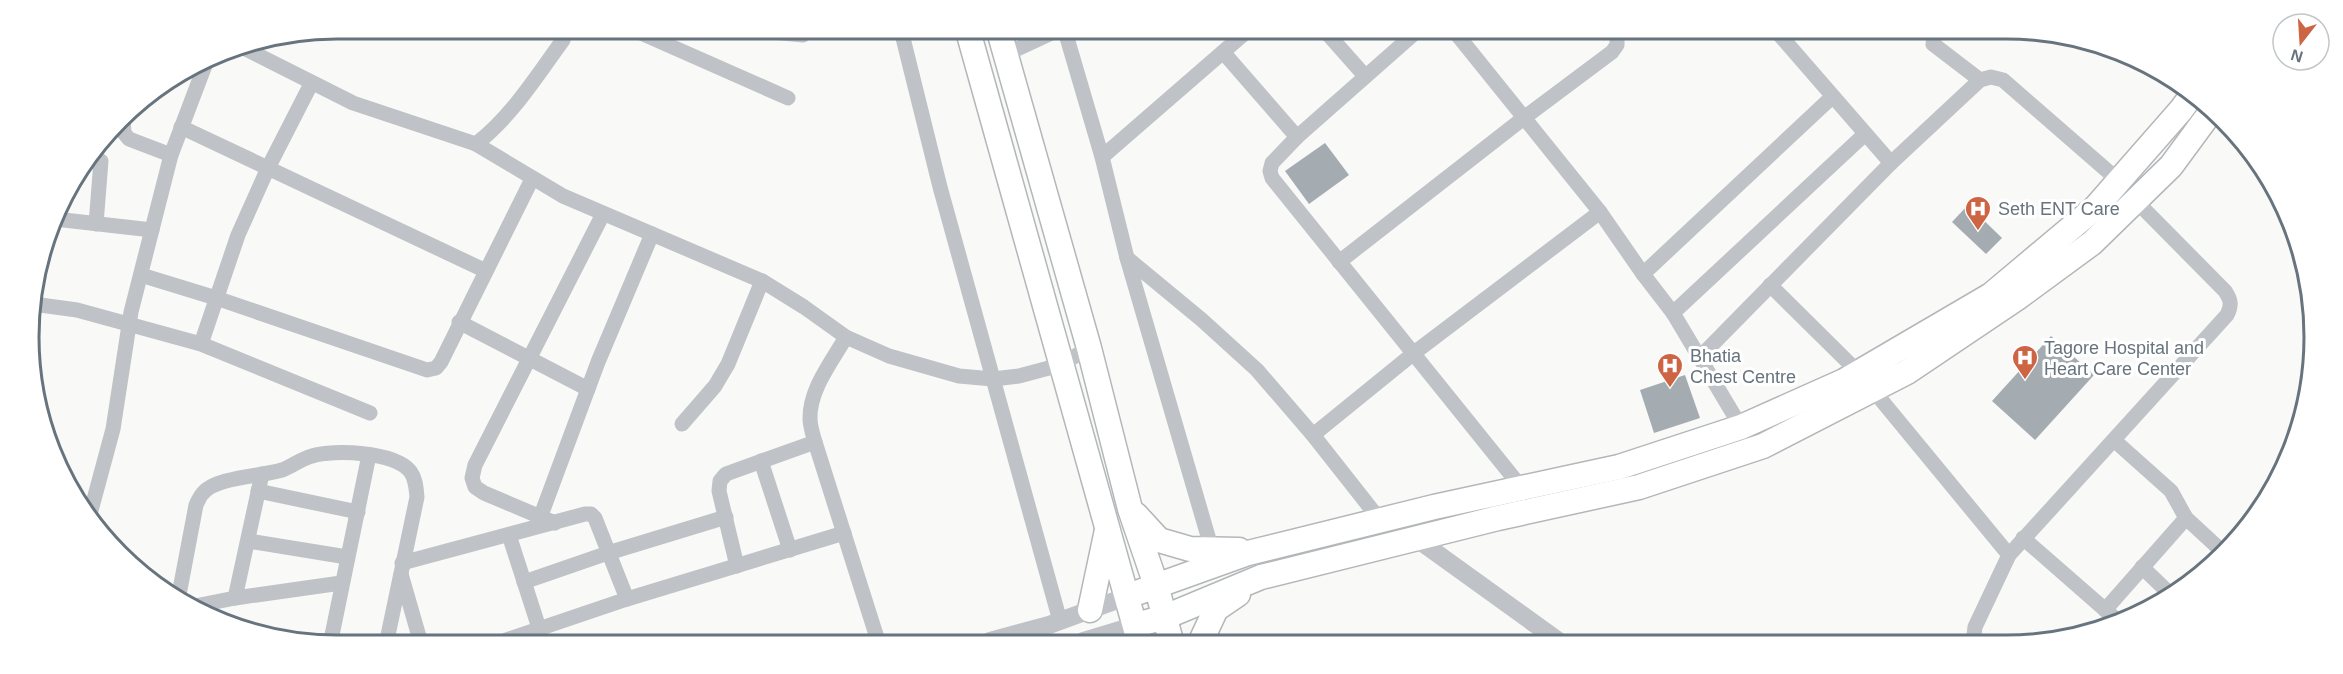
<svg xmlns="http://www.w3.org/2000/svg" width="2343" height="674" font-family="Helvetica,sans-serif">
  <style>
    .building { fill: #a4acb1 }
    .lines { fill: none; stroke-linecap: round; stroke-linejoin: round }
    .primary-casing { stroke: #b3b7ba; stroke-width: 27 }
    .minor { stroke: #bfc2c6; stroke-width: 15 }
    .tertiary { stroke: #bfc2c6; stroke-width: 18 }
    .primary { stroke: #fff; stroke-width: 24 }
    .labels { text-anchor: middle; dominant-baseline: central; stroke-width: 6; stroke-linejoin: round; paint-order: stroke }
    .poi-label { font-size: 18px; fill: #67747e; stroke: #fff; text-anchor: start }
    .rim { fill: none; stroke: #67747e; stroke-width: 3 }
  </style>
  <rect width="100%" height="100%" fill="#f9f9f7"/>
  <!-- building -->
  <g class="building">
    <path d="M1325 143 1349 175 1309 204 1285 171Z"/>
    <path d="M1968 205 2002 238 1986 254 1952 222Z"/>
    <path d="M2051 336 2094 375 2035 440 1992 401Z"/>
    <path d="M1685 375 1700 418 1654 433 1640 390Z"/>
  </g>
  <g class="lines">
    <defs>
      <g id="primary">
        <path d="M968 31 1139 641"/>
        <path d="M999 31 1089 348 1130 509 1156 585 1171 641"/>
        <path d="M1136 515 1159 540 1190 549 1239 550"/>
        <path d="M1128 596 1248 553 1434 507 1619 467 1741 427 1844 381 1991 295 2096 207 2181 110 2192 95"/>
        <path d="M1090 610 1107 530"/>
        <path d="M1136 625 1165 617 1261 577 1498 518 1639 487 1763 446 1907 372 2017 298 2092 243 2171 166 2210 113"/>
        <path d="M1201 641 1216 609 1238 594"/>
      </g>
    </defs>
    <!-- primary casing -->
    <use href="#primary" class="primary-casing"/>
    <!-- minor -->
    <g class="minor">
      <path d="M634 30 788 98"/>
      <path d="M752 30 803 35"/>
      <path d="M901 30 940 187 1060 621"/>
      <path d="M1065 31 1102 157 1127 258 1212 550"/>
      <path d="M1326 32 1365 76"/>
      <path d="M1416 32 1297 137 1272 163 1270 171 1272 178 1521 487"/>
      <path d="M1455 32 1600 212 1643 274 1673 313 1741 427"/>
      <path d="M1778 33 1891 163"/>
      <path d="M1935 34 1933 44 1980 80"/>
      <path d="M242 47 353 103 476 144 563 196 762 281 804 307 846 337 889 356 959 376 993 379 1019 376 1060 365 1089 348"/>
      <path d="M1223 52 1297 137"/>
      <path d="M1006 54 1056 31"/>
      <path d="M123 118 124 133 129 139 171 155"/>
      <path d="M181 127 486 271"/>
      <path d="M476 144C512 116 536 77 563 40L566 29"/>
      <path d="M1102 157 1246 32"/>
      <path d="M55 219 152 230"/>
      <path d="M96 224 101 161"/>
      <path d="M1127 258 1202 320 1257 370 1313 435 1380 520"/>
      <path d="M1339 262 1525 117 1612 52 1617 45V33"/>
      <path d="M1643 274 1832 97"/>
      <path d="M141 275 216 298 427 370 436 368 441 362 532 179"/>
      <path d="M1770 285 1859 373"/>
      <path d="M33 304 77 310 201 344 370 413"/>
      <path d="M1673 313 1865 134"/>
      <path d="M459 322 588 389"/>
      <path d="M201 344 238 235 268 168 311 84"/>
      <path d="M1700 357 1891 163 1980 80 1991 77 2003 80 2119 181"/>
      <path d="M1873 390 2009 555"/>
      <path d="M682 424 715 386 728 364 762 281"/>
      <path d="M1313 435 1414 353 1600 212"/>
      <path d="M2115 441 2171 491 2186 518 2225 554"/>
      <path d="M815 442C813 435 810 426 810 419 809 390 832 361 846 337"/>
      <path d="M761 461 790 550"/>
      <path d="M258 491 358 512"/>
      <path d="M89 518 113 429 131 312 171 155 207 60"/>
      <path d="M540 518 598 362 652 234"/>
      <path d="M555 523 484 493 475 487 472 478 475 465 603 214"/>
      <path d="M509 535 539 628"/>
      <path d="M2023 538 2118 621"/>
      <path d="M248 541 347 557"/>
      <path d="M402 563 585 514H591L595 518 627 599"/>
      <path d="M737 566 719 491 720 481 726 474 815 442 878 641"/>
      <path d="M2142 567 2170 594"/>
      <path d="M401 574 420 640"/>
      <path d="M524 582 608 553 726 517"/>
      <path d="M235 598 262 474"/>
      <path d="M178 600 196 505C198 501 200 496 203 493 216 477 263 476 282 470 292 466 301 459 312 456 334 449 394 452 410 471 416 479 416 488 417 497L387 640"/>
      <path d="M190 607 235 598 341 583"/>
      <path d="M2105 610 2186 518"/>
      <path d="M331 640 369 455"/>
      <path d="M506 640 627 599 844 533"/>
      <path d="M1976 643 1974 635 1975 627 2009 555 2227 315C2232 305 2231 300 2225 291L2136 201"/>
    </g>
    <!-- tertiary -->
    <g class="tertiary">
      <path d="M1417 539 1560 642"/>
      <path d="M990 641 1049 625 1128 596"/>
      <path d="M1083 641 1136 625"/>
    </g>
    <!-- primary -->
    <use href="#primary" class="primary"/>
  </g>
  <!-- icons -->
  <defs>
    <symbol id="hospital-pin" viewBox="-11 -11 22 30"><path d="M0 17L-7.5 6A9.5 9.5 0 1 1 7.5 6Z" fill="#cd6443" stroke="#fff"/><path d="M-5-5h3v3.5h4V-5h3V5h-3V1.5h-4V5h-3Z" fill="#fff"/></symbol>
  </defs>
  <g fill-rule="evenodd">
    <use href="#hospital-pin" x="1963" y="194" width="30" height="40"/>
    <use href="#hospital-pin" x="2010" y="343" width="30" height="40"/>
    <use href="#hospital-pin" x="1655" y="351" width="30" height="40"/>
  </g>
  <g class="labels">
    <!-- poi labels -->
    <g class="poi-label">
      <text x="1998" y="209">Seth ENT Care</text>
      <text x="2044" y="348">Tagore Hospital and<tspan x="2044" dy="21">Heart Care Center</tspan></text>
      <text x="1690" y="356">Bhatia<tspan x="1690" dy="21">Chest Centre</tspan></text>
    </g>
  </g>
  <!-- crop -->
  <path d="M0 0H2343V674H0ZM337 39H2006A298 298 0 0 1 2304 337V337A298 298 0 0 1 2006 635H337A298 298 0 0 1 39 337V337A298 298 0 0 1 337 39Z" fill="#fff" fill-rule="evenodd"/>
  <path class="rim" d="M337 39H2006A298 298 0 0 1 2304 337V337A298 298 0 0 1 2006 635H337A298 298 0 0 1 39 337V337A298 298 0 0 1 337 39Z"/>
  <!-- north arrow -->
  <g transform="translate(2301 42) rotate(197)"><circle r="28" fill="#ffffff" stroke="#c2c7cb" stroke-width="1.5"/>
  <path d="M0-4.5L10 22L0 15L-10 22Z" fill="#cd6443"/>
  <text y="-9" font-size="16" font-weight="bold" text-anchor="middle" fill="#67747e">N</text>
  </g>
</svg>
